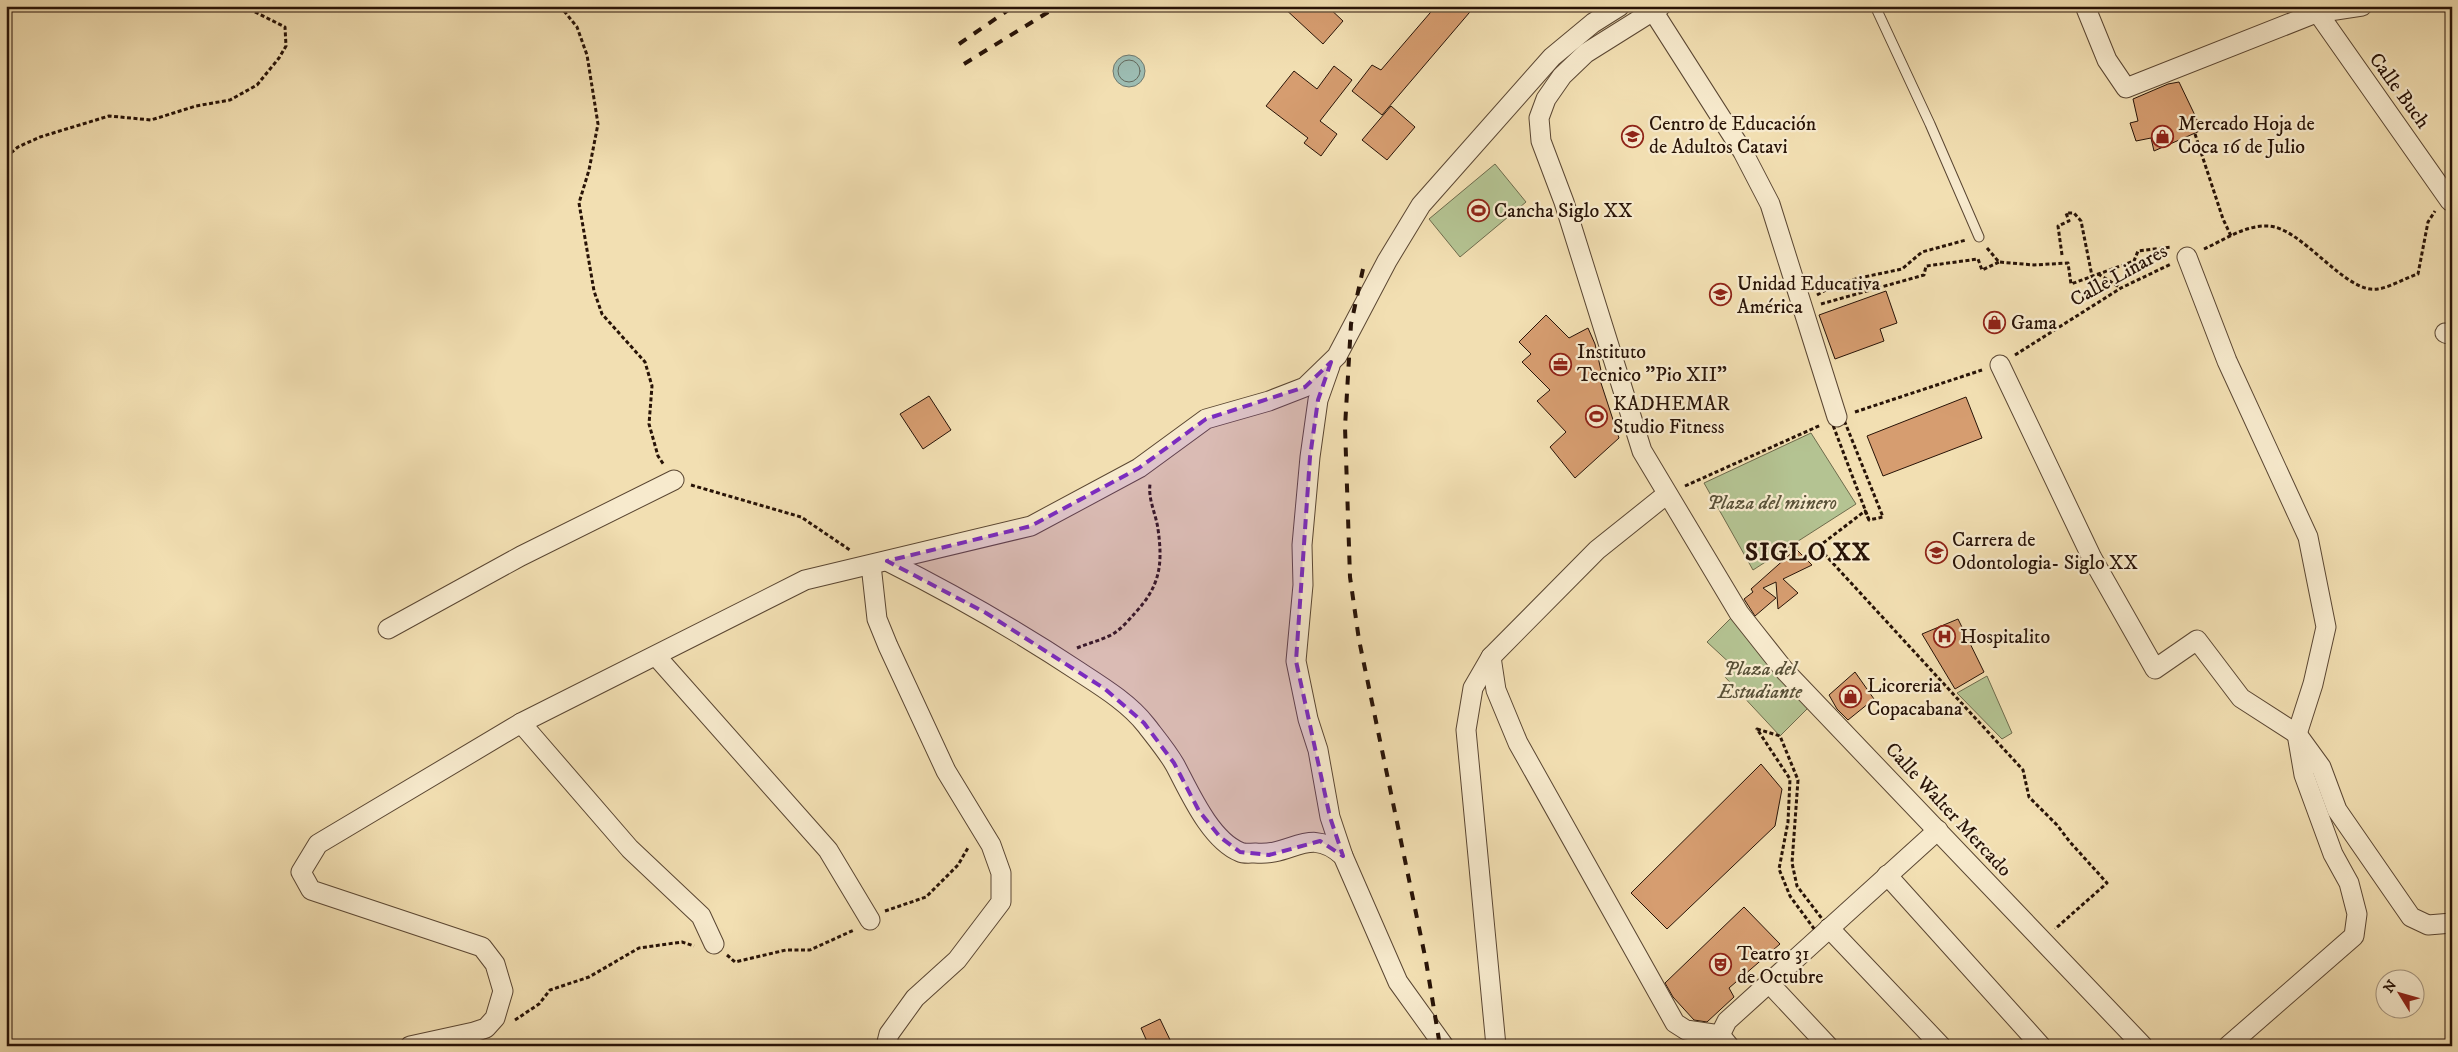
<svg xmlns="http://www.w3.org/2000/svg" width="2458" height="1052" font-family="'IM FELL DW Pica',serif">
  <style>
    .green { fill: #b4c392; stroke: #6e6b4c }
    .water { fill: #9cbcb2; stroke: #6e786e }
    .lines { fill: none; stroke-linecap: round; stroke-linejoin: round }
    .shore { stroke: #62685c; stroke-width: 1 }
    .building { fill: #d69d70; stroke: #281307 }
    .lane-casing { stroke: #5a4632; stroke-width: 11 }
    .street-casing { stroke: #5a4632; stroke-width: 21 }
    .path { stroke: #281307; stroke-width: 3; stroke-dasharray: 4 2.5; stroke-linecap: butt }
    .lane { stroke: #f7eacd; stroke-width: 9 }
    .street { stroke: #f7eacd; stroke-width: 19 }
    .rail { stroke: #281307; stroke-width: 4; stroke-dasharray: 9 9; stroke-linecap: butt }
    .marked { fill: #7b2cbf; fill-opacity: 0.2; stroke: #7b2cbf; stroke-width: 4; stroke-dasharray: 10 6; stroke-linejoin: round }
    .labels { text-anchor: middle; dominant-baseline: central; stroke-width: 4.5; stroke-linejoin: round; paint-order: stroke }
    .street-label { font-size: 20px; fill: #281307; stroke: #f7eacd }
    .poi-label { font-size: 20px; fill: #281307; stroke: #f7eacd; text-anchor: start }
    .park-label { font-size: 20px; font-style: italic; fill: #595138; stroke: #f7eacd }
    .district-label { font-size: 25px; font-weight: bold; letter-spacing: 1px; fill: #281307; stroke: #f7eacd }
  </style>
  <rect width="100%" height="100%" fill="#f2dfb2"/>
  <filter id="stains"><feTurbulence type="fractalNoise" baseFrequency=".004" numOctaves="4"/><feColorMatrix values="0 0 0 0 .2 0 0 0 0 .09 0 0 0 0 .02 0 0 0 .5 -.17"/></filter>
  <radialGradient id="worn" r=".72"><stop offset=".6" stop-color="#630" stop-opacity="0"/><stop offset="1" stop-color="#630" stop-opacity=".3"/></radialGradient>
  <!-- green -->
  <g class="green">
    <path d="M1495 164 1526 202 1460 257 1429 219Z"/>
    <path d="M1811 433 1856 504 1753 570 1704 483Z"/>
    <path d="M1735 614 1811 705 1780 736 1725 677 1734 667 1707 642Z"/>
    <path d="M1987 676 2012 733 2002 739 1957 693Z"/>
  </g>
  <!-- water -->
  <circle class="water" cx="1129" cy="71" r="16"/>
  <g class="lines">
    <!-- shore -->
    <circle class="shore" cx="1129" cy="71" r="11"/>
  </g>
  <!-- building -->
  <g class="building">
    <path d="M1282 6H1327L1343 21 1323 44Z"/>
    <path d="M1436 6H1475L1382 115 1352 91 1372 65 1381 70Z"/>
    <path d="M1334 66 1352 80 1320 121 1337 134 1321 156 1304 143 1308 138 1266 106 1294 71 1317 89Z"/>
    <path d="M2179 82 2202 130 2154 151 2151 138 2136 141 2130 123 2138 121 2133 99 2168 84Z"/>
    <path d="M1391 106 1415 127 1387 160 1362 140Z"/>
    <path d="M1886 291 1897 323 1880 329 1884 341 1835 359 1819 315Z"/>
    <path d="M1546 315 1569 338 1588 328 1595 344 1602 375 1599 377 1619 438 1575 478 1550 447 1566 432 1537 401 1550 390 1522 362 1531 354 1519 342Z"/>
    <path d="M929 396 951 430 923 449 900 414Z"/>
    <path d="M1966 397 1982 438 1883 476 1867 436Z"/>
    <path d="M1796 549 1812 565 1783 579 1798 593 1778 609 1776 582 1763 588 1776 598 1755 616 1744 599 1753 592 1751 589Z"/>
    <path d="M1958 619 1984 672 1955 689 1922 634Z"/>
    <path d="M1855 672 1874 699 1848 720 1837 709 1829 695Z"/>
    <path d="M1761 764 1782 789 1775 826 1667 929 1631 893Z"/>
    <path d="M1744 907 1780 944 1729 988 1734 997 1707 1022 1694 1020 1673 997 1665 983Z"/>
    <path d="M1160 1019 1173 1046H1149L1141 1028Z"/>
  </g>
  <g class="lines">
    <defs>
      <path id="lane" d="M1875 6 1930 124 1979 237"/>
      <g id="street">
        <path d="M1661 6 1586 53 1562 76 1546 99 1539 118 1541 141 1564 202 1642 451 1739 613 1785 671 2143 1046"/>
        <path d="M2085 6 2107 60 2126 88 2316 13 2362 6"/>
        <path d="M2313 6 2450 201"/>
        <path d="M1653 11 1743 152 1770 204 1837 417"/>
        <path d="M2187 257 2227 361 2308 537 2326 627 2313 684 2297 734 2304 775 2333 854 2349 883 2357 914 2354 936 2228 1046"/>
        <path d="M2445 333 2452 335"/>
        <path d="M2000 365 2092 558 2155 669 2197 640 2241 698 2297 734 2321 767 2337 810 2411 917 2428 925 2452 923"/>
        <path d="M1330 366 1318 400 1310 457 1302 545 1303 585 1296 661 1308 719 1318 750 1330 817 1343 856 1398 982 1444 1046"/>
        <path d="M887 561C953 594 1016 630 1078 671 1101 686 1129 703 1146 725 1156 738 1167 751 1175 765 1189 791 1210 840 1240 852 1244 854 1250 853 1255 853 1292 857 1309 825 1343 856"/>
        <path d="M871 565 877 619 888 646 946 771 991 845 1001 873V902L957 960 915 998 889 1034 886 1046"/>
        <path d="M388 629 521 556 674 480"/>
        <path d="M656 656 828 850 870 920"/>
        <path d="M1491 657 1496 690 1518 743 1675 1023 1686 1030 1720 1035 1729 1046"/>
        <path d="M521 723 630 849 701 916 714 944"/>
        <path d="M1887 875 2041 1046"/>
        <path d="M1829 928 1941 1046"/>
        <path d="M1769 983 1828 1046"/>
        <path d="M410 1046 474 1032 486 1028 495 1018 503 991 495 964 482 947 311 890 301 872 318 844 521 723 805 580 1031 526 1139 468 1206 419 1269 401 1305 387 1337 356 1387 261 1421 205 1552 57 1593 23 1620 6"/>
        <path d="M1496 1046 1466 730 1473 688 1491 657 1597 550 1667 494"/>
        <path d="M1720 1046V1035L1727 1021 1938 830"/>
      </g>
    </defs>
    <!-- lane casing -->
    <use href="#lane" class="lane-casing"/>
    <!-- street casing -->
    <use href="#street" class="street-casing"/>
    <!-- path -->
    <g class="path">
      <path d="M560 6 577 27 587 55 598 124 589 170 579 203 594 291 602 314 645 362 652 386 649 424 658 456 664 465"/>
      <path d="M2195 134 2223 219 2231 236"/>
      <path d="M6 157 18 147 40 137 109 116 151 120 196 106 230 100 257 85 279 58 286 46 285 27 243 6"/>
      <path d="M1987 248 1999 262 2034 265 2068 263 2071 284 2134 261 2138 251 2171 247"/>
      <path d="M2204 249C2224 240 2245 225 2268 226 2302 227 2346 295 2378 289 2391 287 2405 278 2418 274L2428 222 2435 211"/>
      <path d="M2062 255 2058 226 2069 221 2066 213H2074L2081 221 2092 276"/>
      <path d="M2098 274 2121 288"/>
      <path d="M1817 295 1833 286 1859 278 1902 269 1922 252 1966 240"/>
      <path d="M1821 304 1924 275 1926 266 1978 259 1982 270 1999 262"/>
      <path d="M2015 355 2121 288 2171 264"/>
      <path d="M1855 412 1982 370"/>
      <path d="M1842 415 1883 517 1869 520 1831 420Z"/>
      <path d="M691 485 801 517 850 550"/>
      <path d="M1685 486 1821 425"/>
      <path d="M1869 520 1865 511 1818 547 2023 770 2029 797 2057 825 2070 842 2107 883 2055 929"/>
      <path d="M1077 648C1089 643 1102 640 1113 634 1121 629 1129 620 1135 613 1160 586 1163 565 1158 529 1156 514 1148 500 1150 484"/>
      <path d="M1757 729 1780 736 1798 780 1792 863 1797 886 1829 928 1820 937 1790 896 1779 869 1788 822 1790 779Z"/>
      <path d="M885 911 926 897 958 865 969 846"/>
      <path d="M727 955 735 962 786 950H810L854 930"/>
      <path d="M515 1020 539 1004 550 990 589 977 639 948 682 942 694 946"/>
    </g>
    <!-- lane -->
    <use href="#lane" class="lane"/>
    <!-- street -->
    <use href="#street" class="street"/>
    <!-- rail -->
    <g class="rail">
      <path d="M959 44 1014 6"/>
      <path d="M964 64 1058 6"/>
      <path d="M1363 269 1351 324 1345 427 1350 577 1359 640 1426 961 1440 1046"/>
    </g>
  </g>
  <!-- marked area -->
  <path class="marked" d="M1331 362 1318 400 1310 457 1296 661 1330 817 1343 856 1320 841 1269 855 1240 852 1220 837 1199 811 1174 763 1144 723 1105 689 986 613 887 561 1031 526 1139 468 1206 419 1305 387Z"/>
  <!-- icons -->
  <defs>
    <symbol id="school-ring" viewBox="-11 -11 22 22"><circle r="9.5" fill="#f7eacd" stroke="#8f2418" stroke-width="1.5"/><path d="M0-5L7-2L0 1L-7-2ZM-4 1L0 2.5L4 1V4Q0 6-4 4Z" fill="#8f2418"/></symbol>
    <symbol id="shop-ring" viewBox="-11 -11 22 22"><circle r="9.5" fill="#f7eacd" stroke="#8f2418" stroke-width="1.5"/><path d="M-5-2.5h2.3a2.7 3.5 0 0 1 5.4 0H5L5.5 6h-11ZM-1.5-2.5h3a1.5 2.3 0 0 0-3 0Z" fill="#8f2418"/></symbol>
    <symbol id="stadium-ring" viewBox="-11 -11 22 22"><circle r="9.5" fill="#f7eacd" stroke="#8f2418" stroke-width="1.5"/><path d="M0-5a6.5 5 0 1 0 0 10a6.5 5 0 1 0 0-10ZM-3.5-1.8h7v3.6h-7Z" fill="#8f2418"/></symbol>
    <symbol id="office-ring" viewBox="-11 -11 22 22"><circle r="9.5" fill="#f7eacd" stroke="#8f2418" stroke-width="1.5"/><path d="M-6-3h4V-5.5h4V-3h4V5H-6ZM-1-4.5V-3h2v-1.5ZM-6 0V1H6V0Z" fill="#8f2418"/></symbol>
    <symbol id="university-ring" viewBox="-11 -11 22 22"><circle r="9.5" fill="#f7eacd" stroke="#8f2418" stroke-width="1.5"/><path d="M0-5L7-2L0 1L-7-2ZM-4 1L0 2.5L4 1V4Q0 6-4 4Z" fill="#8f2418"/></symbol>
    <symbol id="hospital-ring" viewBox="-11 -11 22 22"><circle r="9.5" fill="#f7eacd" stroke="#8f2418" stroke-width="1.5"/><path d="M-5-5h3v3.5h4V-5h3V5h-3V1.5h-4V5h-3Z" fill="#8f2418"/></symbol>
    <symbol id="theatre-ring" viewBox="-11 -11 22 22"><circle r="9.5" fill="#f7eacd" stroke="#8f2418" stroke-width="1.5"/><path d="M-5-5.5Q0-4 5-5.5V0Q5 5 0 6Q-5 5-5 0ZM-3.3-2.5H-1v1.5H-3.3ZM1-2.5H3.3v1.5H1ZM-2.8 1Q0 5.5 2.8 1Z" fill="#8f2418"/></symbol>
  </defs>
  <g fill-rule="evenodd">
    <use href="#school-ring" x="1620" y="124" width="25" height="25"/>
    <use href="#shop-ring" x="2150" y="124" width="25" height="25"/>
    <use href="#stadium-ring" x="1466" y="198" width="25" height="25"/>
    <use href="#school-ring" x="1708" y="282" width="25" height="25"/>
    <use href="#shop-ring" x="1982" y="310" width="25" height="25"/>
    <use href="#office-ring" x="1548" y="352" width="25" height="25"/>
    <use href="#stadium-ring" x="1584" y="404" width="25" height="25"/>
    <use href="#university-ring" x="1924" y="540" width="25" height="25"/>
    <use href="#hospital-ring" x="1932" y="624" width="25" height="25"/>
    <use href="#shop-ring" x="1838" y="684" width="25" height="25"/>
    <use href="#theatre-ring" x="1708" y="952" width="25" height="25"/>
  </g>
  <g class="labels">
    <!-- street labels -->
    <g class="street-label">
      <text transform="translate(2399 91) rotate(54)">Calle Buch</text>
      <text transform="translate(2119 276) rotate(-29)">Calle Linares</text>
      <text transform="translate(1948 810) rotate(47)">Calle Walter Mercado</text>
    </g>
    <!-- poi labels -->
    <g class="poi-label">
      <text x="1649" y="124">Centro de Educación<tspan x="1649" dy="23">de Adultos Catavi</tspan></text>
      <text x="2178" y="124">Mercado Hoja de<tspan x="2178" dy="23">Coca 16 de Julio</tspan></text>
      <text x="1494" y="211">Cancha Siglo XX</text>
      <text x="1737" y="284">Unidad Educativa<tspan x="1737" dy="23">América</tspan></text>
      <text x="2011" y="323">Gama</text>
      <text x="1577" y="352">Instituto<tspan x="1577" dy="23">Tecnico "Pio XII"</tspan></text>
      <text x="1613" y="404">KADHEMAR<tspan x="1613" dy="23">Studio Fitness</tspan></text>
      <text x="1952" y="540">Carrera de<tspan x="1952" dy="23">Odontologia- Siglo XX</tspan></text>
      <text x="1960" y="637">Hospitalito</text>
      <text x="1867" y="686">Licoreria<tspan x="1867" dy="23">Copacabana</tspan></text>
      <text x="1737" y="954">Teatro 31<tspan x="1737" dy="23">de Octubre</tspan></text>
    </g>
    <!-- park labels -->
    <g class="park-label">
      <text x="1772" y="503">Plaza del minero</text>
      <text x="1760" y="669">Plaza del<tspan x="1760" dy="23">Estudiante</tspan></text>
    </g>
    <!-- district labels -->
    <g class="district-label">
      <text x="1808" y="552">SIGLO XX</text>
    </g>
  </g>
  <!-- margin -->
  <rect width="2458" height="1052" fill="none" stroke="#f2dfb2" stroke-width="25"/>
  <rect x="8" y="8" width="2443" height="1037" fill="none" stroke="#281307" stroke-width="2.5"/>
  <rect x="12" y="12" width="2433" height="1027" fill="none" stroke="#281307"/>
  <!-- north arrow -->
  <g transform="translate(2400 994) rotate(307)"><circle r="24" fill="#f7eacd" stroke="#a4947e"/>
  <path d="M0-4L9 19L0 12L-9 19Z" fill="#8f2418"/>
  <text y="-8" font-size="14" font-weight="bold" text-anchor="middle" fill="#281307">N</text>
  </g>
  <rect width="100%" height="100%" filter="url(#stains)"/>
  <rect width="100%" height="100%" fill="url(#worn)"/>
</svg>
